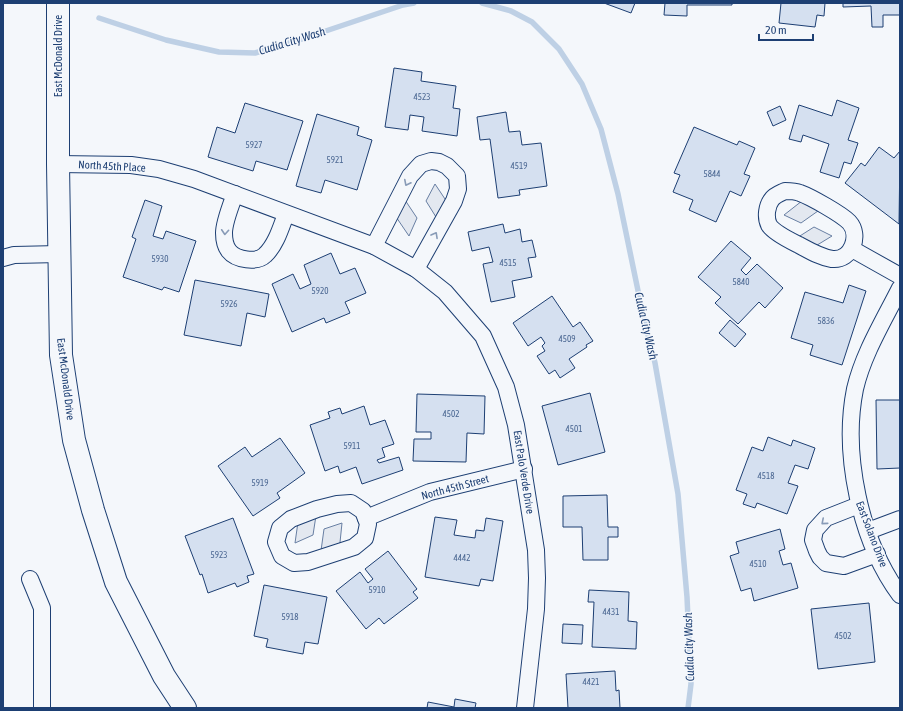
<svg xmlns="http://www.w3.org/2000/svg" width="903" height="711" font-family="'Asap Condensed',sans-serif">
  <style>
    .parking { fill: #e3e8f0; stroke: #687fa3 }
    .lines { fill: none; stroke-linecap: round; stroke-linejoin: round }
    .stream { stroke: #bed0e5; stroke-width: 5.5 }
    .building { fill: #d5e0f0; stroke: #1d3f73 }
    .minor-casing { stroke: #1d3f73; stroke-width: 18 }
    .primary-casing { stroke: #1d3f73; stroke-width: 24 }
    .minor { stroke: #f4f7fb; stroke-width: 16 }
    .primary { stroke: #f4f7fb; stroke-width: 22 }
    .oneway { stroke: #889bb7 }
    .labels { text-anchor: middle; dominant-baseline: central; stroke-width: 3; stroke-linejoin: round; paint-order: stroke }
    .number-label { font-size: 9px; fill: #4b6792 }
    .street-label { font-size: 11px; fill: #1d3f73; stroke: #f4f7fb }
    .water-label { font-size: 12px; font-style: italic; fill: #1d3f73; stroke: #f4f7fb }
  </style>
  <rect width="100%" height="100%" fill="#f4f7fb"/>
  <!-- parking -->
  <g class="parking">
    <path d="M435 184 451 208 441 225 426 201Z"/>
    <path d="M401 194 417 218 409 236 392 211Z"/>
    <path d="M807 197 825 206 801 223 784 215Z"/>
    <path d="M814 227 832 236 809 250 792 241Z"/>
    <path d="M317 509 313 535 295 543 299 515Z"/>
    <path d="M342 523 339 552 320 558 324 529Z"/>
  </g>
  <g class="lines">
    <!-- stream -->
    <g class="stream">
      <path d="M482 3 511 11 532 22 559 49 582 84 601 129 618 194 642 310 655 363 678 494 687 597 691 684 688 708"/>
      <path d="M99 18 166 40 219 52 255 53 293 42 403 5 414 3"/>
    </g>
  </g>
  <!-- building -->
  <g class="building">
    <path d="M604 3H635L631 13Z"/>
    <path d="M665 3H732V5H687V16L664 15Z"/>
    <path d="M781 3H825L824 16 817 15 815 27 779 23Z"/>
    <path d="M843 3H900V15H883V27H872L871 6 843 7Z"/>
    <path d="M394 68 422 72 421 81 456 86 453 108 460 109 457 136 422 131 424 117 410 115 408 130 385 127Z"/>
    <path d="M837 100 859 108 848 140 858 143 851 164 844 162 839 178 820 172 829 144 803 135 801 142 789 139 799 105 832 116Z"/>
    <path d="M245 103 303 121 287 170 256 161 253 171 208 157 217 127 235 133Z"/>
    <path d="M780 106 786 120 773 126 767 112Z"/>
    <path d="M506 112 509 132 520 131 522 145 541 143 547 186 519 190 520 195 498 198 490 139 480 140 477 117Z"/>
    <path d="M317 114 359 127 357 135 372 140 357 190 325 180 321 193 296 186Z"/>
    <path d="M694 127 737 145 739 141 755 148 744 174 750 176 741 196 730 191 716 222 689 210 693 200 673 192 680 175 674 173Z"/>
    <path d="M879 147 894 158 900 151 899 224 845 183 861 163 865 166Z"/>
    <path d="M145 200 162 206 153 236 163 239 166 231 196 241 179 292 164 287 162 290 123 277 136 239 132 237Z"/>
    <path d="M503 224 505 233 520 229 522 242 532 240 536 257 528 258 532 277 512 281 515 297 491 302 483 264 493 262 489 247 472 251 468 232Z"/>
    <path d="M731 241 751 258 741 270 746 275 757 264 783 288 765 308 759 302 738 324 715 303 721 297 698 277Z"/>
    <path d="M331 253 340 274 355 268 366 293 345 302 350 313 326 323 324 318 292 332 272 284 293 274 300 289 311 284 304 265Z"/>
    <path d="M195 280 269 294 265 317 247 313 241 346 184 335Z"/>
    <path d="M849 285 866 291 842 365 810 355 813 345 791 338 805 292 843 303Z"/>
    <path d="M552 296 573 327 580 322 593 341 586 345 587 347 569 359 575 368 560 378 555 370 549 374 537 356 545 351 542 346 545 343 541 337 528 346 513 323Z"/>
    <path d="M730 320 746 334 735 347 719 333Z"/>
    <path d="M590 393 605 452 558 465 542 406Z"/>
    <path d="M417 394 485 396 484 434 467 433 466 462 413 461 414 439H431V432H416Z"/>
    <path d="M876 400H900V468L877 469Z"/>
    <path d="M364 406 370 425 385 420 394 444 382 448 385 457 377 460 379 463 399 457 403 470 362 484 356 467 340 473 338 466 325 471 310 425 330 418 328 412 340 408 342 414Z"/>
    <path d="M768 437 791 446 793 440 815 448 808 469 795 465 788 483 798 486 787 514 757 503 755 508 743 504 747 494 736 490 752 447 763 451Z"/>
    <path d="M280 438 305 473 277 493 280 498 253 516 218 466 245 447 252 457Z"/>
    <path d="M607 495 608 527H618V537H608V560H583L582 527H563V496Z"/>
    <path d="M435 517 457 520 454 535 475 538 476 530 484 531 486 518 503 521 493 581 481 579 479 586 425 577Z"/>
    <path d="M233 518 254 574 247 576 249 582 237 587 235 583 208 593 202 574 200 575 185 536Z"/>
    <path d="M780 529 785 549 779 551 783 565 791 563 798 588 754 601 751 588 741 591 730 556 739 553 736 542Z"/>
    <path d="M388 551 417 589 413 592 418 598 384 624 379 618 366 629 336 591 360 572 368 583 373 579 365 569Z"/>
    <path d="M264 585 327 597 318 644 305 642 303 654 266 647 268 639 254 636Z"/>
    <path d="M589 590 629 592 628 621 637 622 636 649 592 647 594 602H588Z"/>
    <path d="M869 603 875 662 818 669 811 609Z"/>
    <path d="M563 624 583 625 582 644 562 643Z"/>
    <path d="M615 671 616 691 619 690 620 708H568L566 674Z"/>
    <path d="M455 699 476 703 475 708H427L428 702 454 707Z"/>
  </g>
  <g class="lines">
    <defs>
      <g id="minor">
        <path d="M58 164 131 165 159 169 194 179 374 246 416 269 445 292 483 336 506 387 516 425 536 550 537 578 536 609 525 708"/>
        <path d="M785 191C790 191 795 191 800 193 811 197 841 214 849 222 861 235 852 261 832 259 820 257 810 251 799 245 791 241 774 233 769 225 765 217 767 205 772 199 775 195 781 193 785 191Z"/>
        <path d="M235 194C231 205 224 222 224 233 224 239 225 246 229 251 236 260 257 263 265 255 276 245 281 227 286 214"/>
        <path d="M374 246 410 176 421 164 431 161 439 162 447 166 457 176 458 189 454 201 416 269"/>
        <path d="M852 249 900 276"/>
        <path d="M3 258 14 255 59 254"/>
        <path d="M900 288C884 320 863 354 855 389 842 454 860 541 900 595"/>
        <path d="M351 503 363 511 368 524 365 538 354 547 308 562 294 563 282 556 276 542 280 528 291 519 317 509 337 504Z"/>
        <path d="M859 505 826 518 815 530 813 540 817 551 820 557 826 563 844 566 877 554"/>
        <path d="M366 518 430 492 524 469"/>
        <path d="M868 531 900 519"/>
        <path d="M30 579 42 608V708"/>
      </g>
      <path id="primary" d="M58 3V164L61 355 74 440 93 510 116 582 164 676 185 708"/>
    </defs>
    <!-- minor casing -->
    <use href="#minor" class="minor-casing"/>
    <!-- primary casing -->
    <use href="#primary" class="primary-casing"/>
    <!-- minor -->
    <use href="#minor" class="minor"/>
    <!-- primary -->
    <use href="#primary" class="primary"/>
  </g>
  <!-- one-way arrows -->
  <defs><path id="oneway-chevron" d="M-2-3.5L2.5 0L-2 3.5" fill="none" stroke-width="1.6" stroke-linecap="round" stroke-linejoin="round"/></defs>
  <g class="oneway">
    <use href="#oneway-chevron" transform="translate(407 183) rotate(117)"/>
    <use href="#oneway-chevron" transform="translate(225 232) rotate(94)"/>
    <use href="#oneway-chevron" transform="translate(435 235) rotate(-61)"/>
    <use href="#oneway-chevron" transform="translate(824 522) rotate(139)"/>
  </g>
  <g class="labels">
    <!-- number labels -->
    <g class="number-label">
      <text x="422" y="97">4523</text>
      <text x="254" y="145">5927</text>
      <text x="335" y="160">5921</text>
      <text x="519" y="166">4519</text>
      <text x="712" y="174">5844</text>
      <text x="160" y="259">5930</text>
      <text x="508" y="263">4515</text>
      <text x="741" y="282">5840</text>
      <text x="320" y="291">5920</text>
      <text x="229" y="304">5926</text>
      <text x="826" y="321">5836</text>
      <text x="567" y="339">4509</text>
      <text x="451" y="414">4502</text>
      <text x="574" y="429">4501</text>
      <text x="352" y="446">5911</text>
      <text x="766" y="476">4518</text>
      <text x="260" y="483">5919</text>
      <text x="219" y="555">5923</text>
      <text x="462" y="558">4442</text>
      <text x="758" y="564">4510</text>
      <text x="377" y="590">5910</text>
      <text x="611" y="612">4431</text>
      <text x="290" y="617">5918</text>
      <text x="843" y="636">4502</text>
      <text x="591" y="682">4421</text>
    </g>
    <!-- street labels -->
    <g class="street-label">
      <text transform="translate(58 56) rotate(-90)">East McDonald Drive</text>
      <text transform="translate(112 166) rotate(3)">North 45th Place</text>
      <text transform="translate(66 379) rotate(83)">East McDonald Drive</text>
      <text transform="translate(524 472) rotate(81)">East Palo Verde Drive</text>
      <text transform="translate(455 487) rotate(-15)">North 45th Street</text>
      <text transform="translate(872 534) rotate(69)">East Solano Drive</text>
    </g>
    <!-- water labels -->
    <g class="water-label">
      <text transform="translate(292 41) rotate(-17)">Cudia City Wash</text>
      <text transform="translate(646 326) rotate(77)">Cudia City Wash</text>
      <text transform="translate(689 647) rotate(-92)">Cudia City Wash</text>
    </g>
  </g>
  <!-- border -->
  <rect width="903" height="711" fill="none" stroke="#1d3f73" stroke-width="8"/>
  <!-- scale -->
  <path d="M759 34v6h54v-6" fill="none" stroke="#1d3f73" stroke-width="2"/>
  <text x="765" y="34" font-size="12" fill="#1d3f73" stroke="#f4f7fb" stroke-width="3" paint-order="stroke">20 m</text>
</svg>
